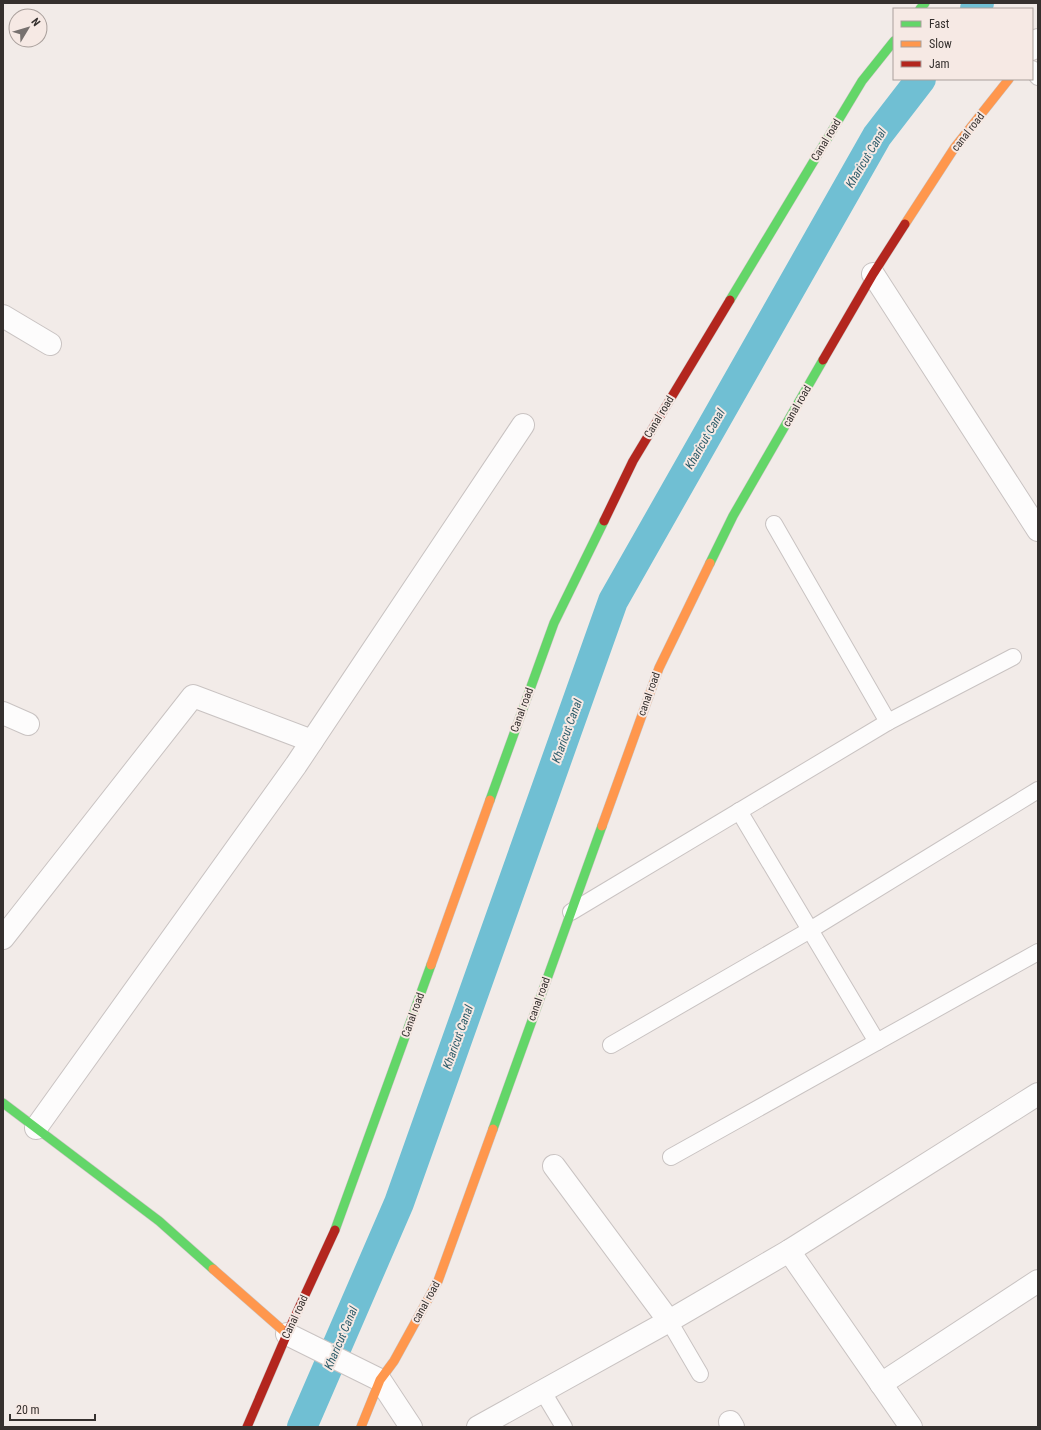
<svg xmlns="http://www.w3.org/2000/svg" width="1041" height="1430" font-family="'Roboto Condensed',sans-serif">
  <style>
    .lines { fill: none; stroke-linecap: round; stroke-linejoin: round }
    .canal { stroke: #70bfd3; stroke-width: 30 }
    .lane-casing { stroke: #c9c3c2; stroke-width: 18 }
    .street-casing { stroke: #c9c3c2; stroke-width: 24 }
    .fast-casing { stroke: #c9c3c2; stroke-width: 10 }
    .slow-casing { stroke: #c9c3c2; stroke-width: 10 }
    .jam-casing { stroke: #c9c3c2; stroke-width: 10 }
    .lane { stroke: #fdfcfc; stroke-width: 16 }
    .street { stroke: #fdfcfc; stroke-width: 22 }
    .fast { stroke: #63d668; stroke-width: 9 }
    .slow { stroke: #ff974d; stroke-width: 9 }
    .jam { stroke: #b3261e; stroke-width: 9 }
    .labels { text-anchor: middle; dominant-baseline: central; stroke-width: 4; stroke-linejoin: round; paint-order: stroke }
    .street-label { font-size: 11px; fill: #35302e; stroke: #f6e9e4 }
    .water-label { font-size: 12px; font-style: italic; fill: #2c5b69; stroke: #f6e9e4 }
  </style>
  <rect width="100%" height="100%" fill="#f2ebe8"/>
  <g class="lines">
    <!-- canal -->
    <g class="canal">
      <path d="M975 9 979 3"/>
      <path d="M302 1427 399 1203 613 601 877 136 921 79"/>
    </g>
    <defs>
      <g id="lane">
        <path d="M1032 69 1038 77"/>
        <path d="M774 524 888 722"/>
        <path d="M739 811 877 1042"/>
        <path d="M571 912 888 722 1013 657"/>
        <path d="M611 1045 810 930 1038 790"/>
        <path d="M671 1157 1038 952"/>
        <path d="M669 1321 700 1374"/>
        <path d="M543 1392 564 1427"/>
      </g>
      <g id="street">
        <path d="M1032 49 1038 40"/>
        <path d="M873 274 1038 530"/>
        <path d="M3 316 50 344"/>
        <path d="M3 713 28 724"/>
        <path d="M3 938 193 696 312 741"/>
        <path d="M36 1128 296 765 523 425"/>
        <path d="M554 1166 669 1321"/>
        <path d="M789 1251 911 1427"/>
        <path d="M287 1334 380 1380 411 1427"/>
        <path d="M881 1384 1038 1281"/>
        <path d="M730 1422 733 1427"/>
        <path d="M478 1427 669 1321 789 1251 1038 1094"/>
      </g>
      <g id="fast">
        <path d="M920 9 925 3"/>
        <path d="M730 300 862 81 894 41"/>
        <path d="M710 563 733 516 823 360"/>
        <path d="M490 800 554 623 604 521"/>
        <path d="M3 1103 159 1221 213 1269"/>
        <path d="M493 1129 602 826"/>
        <path d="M335 1230 431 965"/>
      </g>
      <g id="slow">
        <path d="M905 224 955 147 1009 79"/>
        <path d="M602 826 659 668 710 563"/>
        <path d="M431 965 490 800"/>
        <path d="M213 1269 287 1334"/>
        <path d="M361 1427 380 1380 394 1361 438 1281 493 1129"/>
      </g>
      <g id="jam">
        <path d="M823 360 873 274 905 224"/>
        <path d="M604 521 633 461 730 300"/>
        <path d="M247 1427 287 1334 335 1230"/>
      </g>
    </defs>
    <!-- lane casing -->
    <use href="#lane" class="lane-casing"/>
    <!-- street casing -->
    <use href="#street" class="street-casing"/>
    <!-- fast casing -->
    <use href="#fast" class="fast-casing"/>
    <!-- slow casing -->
    <use href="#slow" class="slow-casing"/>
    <!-- jam casing -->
    <use href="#jam" class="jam-casing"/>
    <!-- lane -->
    <use href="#lane" class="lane"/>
    <!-- street -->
    <use href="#street" class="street"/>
    <!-- fast -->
    <use href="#fast" class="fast"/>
    <!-- slow -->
    <use href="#slow" class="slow"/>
    <!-- jam -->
    <use href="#jam" class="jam"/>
  </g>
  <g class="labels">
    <!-- street labels -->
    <g class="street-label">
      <text transform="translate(968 132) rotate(-52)">canal road</text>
      <text transform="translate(826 140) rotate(-59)">Canal road</text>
      <text transform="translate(797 406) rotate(-60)">canal road</text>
      <text transform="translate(659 417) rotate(-59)">Canal road</text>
      <text transform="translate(649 694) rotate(-70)">canal road</text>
      <text transform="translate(522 710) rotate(-70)">Canal road</text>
      <text transform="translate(539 999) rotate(-70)">canal road</text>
      <text transform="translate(413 1015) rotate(-70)">Canal road</text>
      <text transform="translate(426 1302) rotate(-61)">canal road</text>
      <text transform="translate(295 1317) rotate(-65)">Canal road</text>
    </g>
    <!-- water labels -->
    <g class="water-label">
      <text transform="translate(866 158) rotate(-59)">Kharicut Canal</text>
      <text transform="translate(705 439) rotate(-60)">Kharicut Canal</text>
      <text transform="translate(567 731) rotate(-70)">Kharicut Canal</text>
      <text transform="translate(458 1037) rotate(-70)">Kharicut Canal</text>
      <text transform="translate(341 1338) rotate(-67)">Kharicut Canal</text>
    </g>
  </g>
  <!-- border -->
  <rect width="1041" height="1430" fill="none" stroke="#35302e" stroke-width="8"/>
  <!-- legend -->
  <rect x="893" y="8" width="140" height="72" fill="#f6e9e4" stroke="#a99f9b"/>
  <rect x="901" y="21" width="20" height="6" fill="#63d668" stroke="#a99f9b"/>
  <text x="929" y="28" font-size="12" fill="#35302e">Fast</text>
  <rect x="901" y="41" width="20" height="6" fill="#ff974d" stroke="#a99f9b"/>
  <text x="929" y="48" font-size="12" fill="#35302e">Slow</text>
  <rect x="901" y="61" width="20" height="6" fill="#b3261e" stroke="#a99f9b"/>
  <text x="929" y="68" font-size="12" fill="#35302e">Jam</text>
  <!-- north arrow -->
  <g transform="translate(28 28) rotate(52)"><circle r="19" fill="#f6e9e4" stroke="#a99f9b"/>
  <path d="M0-3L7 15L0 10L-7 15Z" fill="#77716f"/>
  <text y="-6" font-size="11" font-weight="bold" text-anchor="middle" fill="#35302e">N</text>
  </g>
  <!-- scale -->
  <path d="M10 1414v6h85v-6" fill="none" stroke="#35302e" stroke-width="2"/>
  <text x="16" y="1414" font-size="12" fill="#35302e" stroke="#f6e9e4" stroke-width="3" paint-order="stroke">20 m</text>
</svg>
